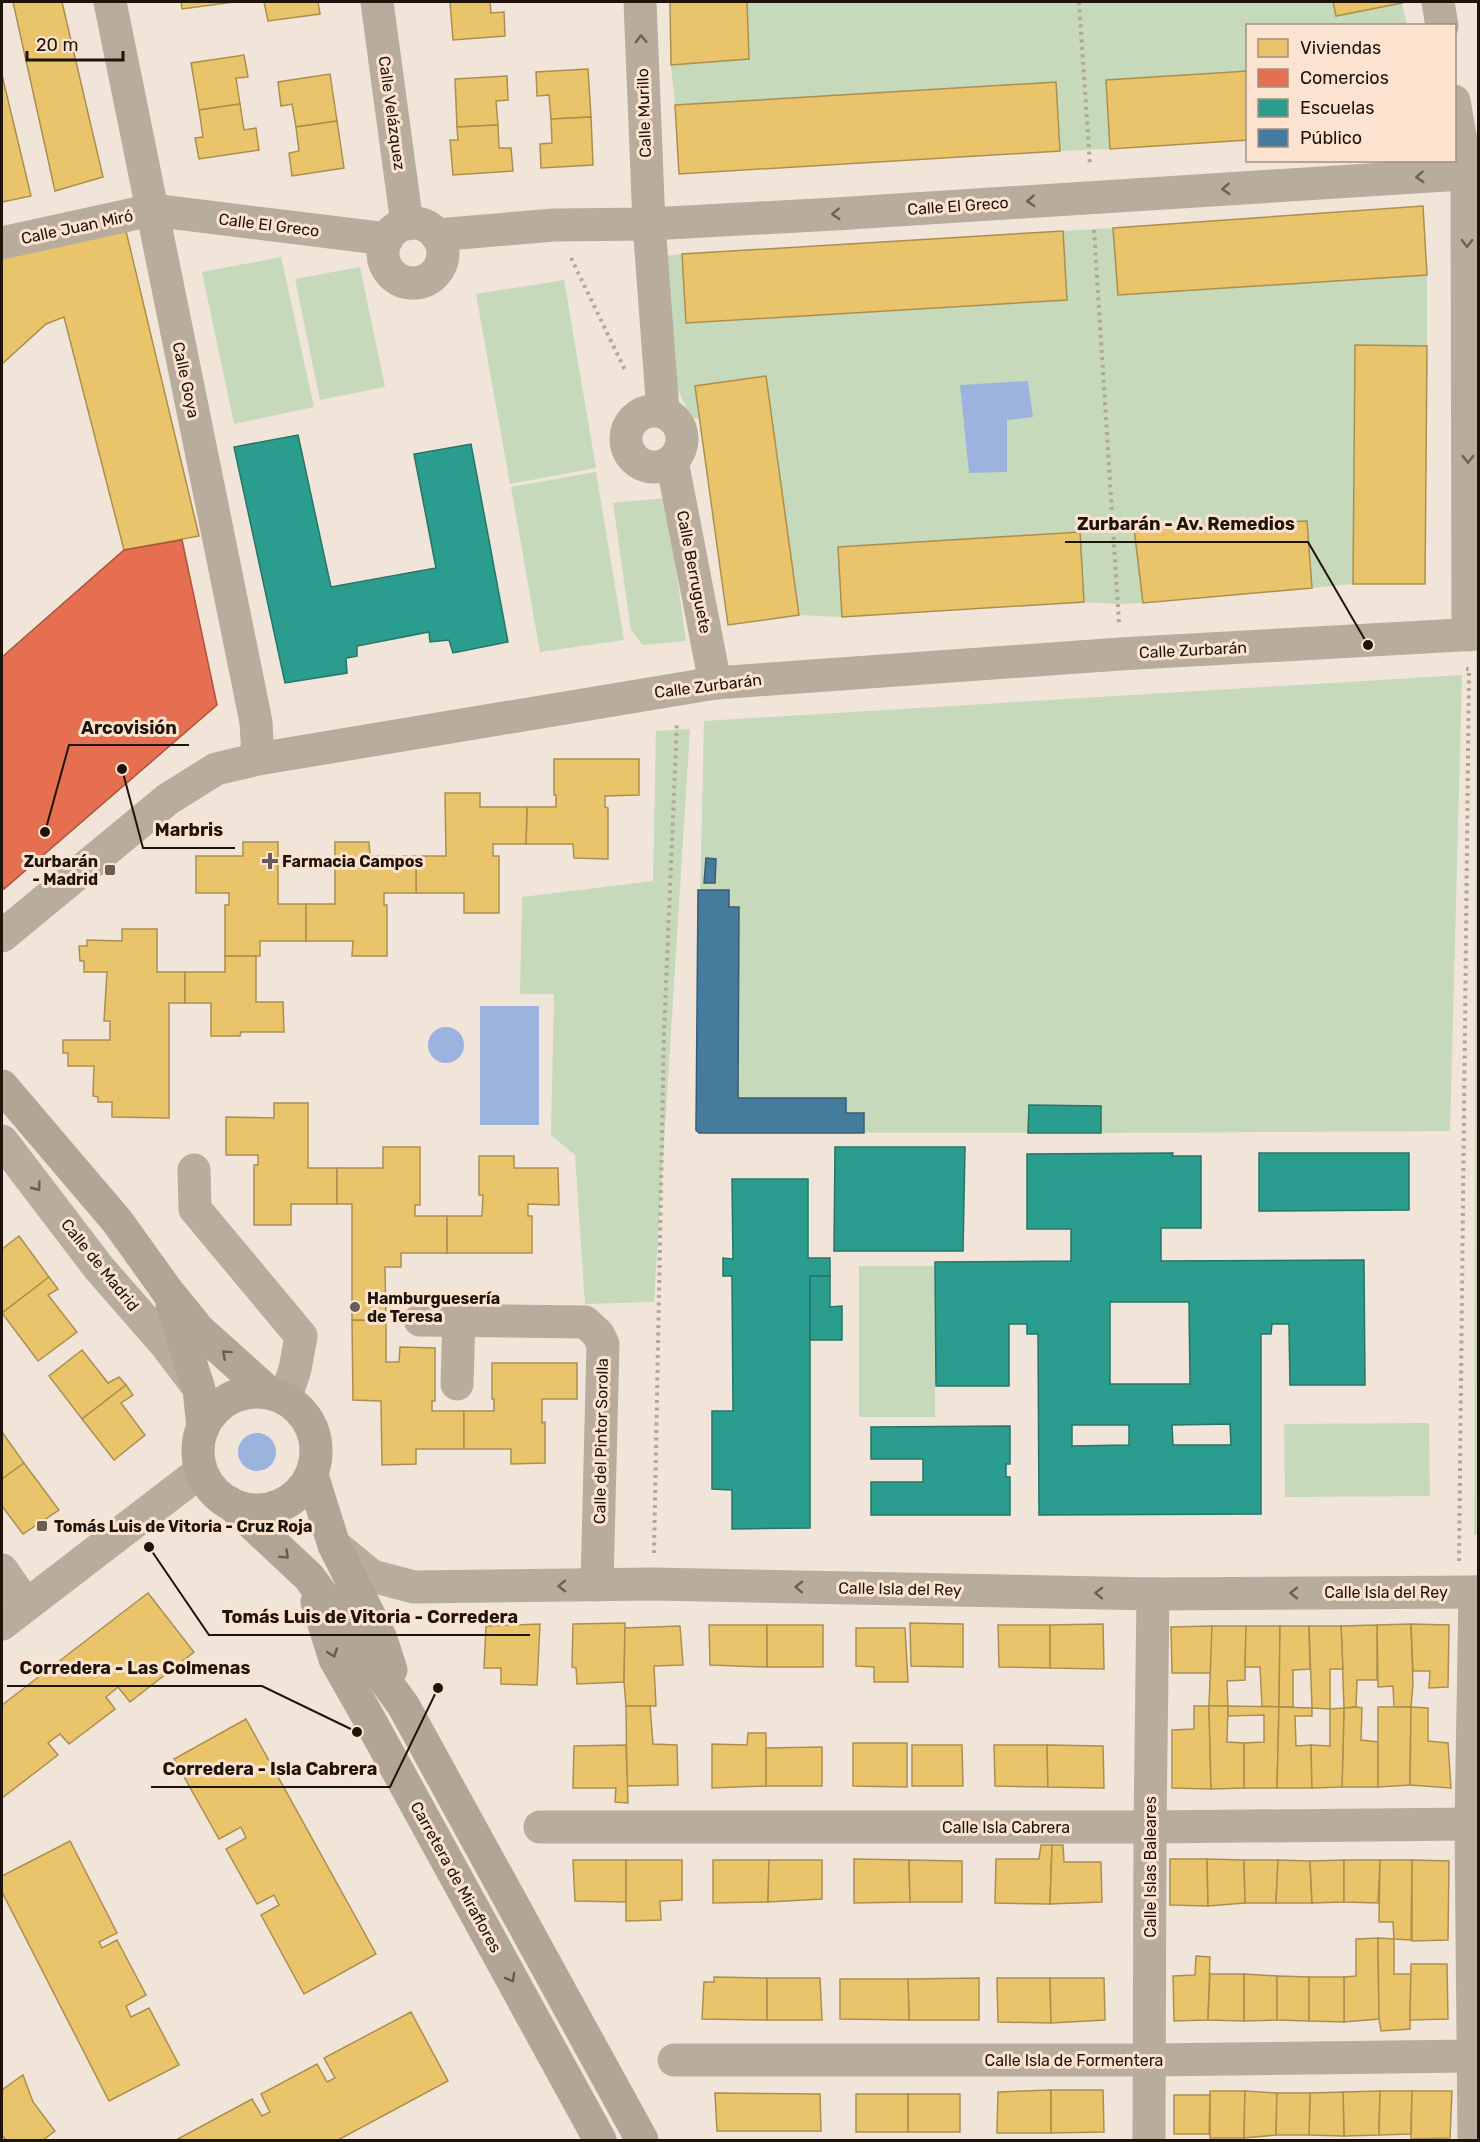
<svg xmlns="http://www.w3.org/2000/svg" width="1480" height="2142" font-family="Rubik,sans-serif">
  <style>
    .green { fill: #c6d9ba }
    .water { fill: #9db3df }
    .homes { fill: #e9c46a; stroke: #ac8f4e; stroke-width: 1.5 }
    .shops { fill: #e76f51; stroke: #ab543c; stroke-width: 1.5 }
    .schools { fill: #2a9d8f; stroke: #277468; stroke-width: 1.5; fill-rule: evenodd }
    .public { fill: #457b9d; stroke: #3a5c72; stroke-width: 1.5 }
    .lines { fill: none; stroke-linecap: round; stroke-linejoin: round }
    .path { stroke: #b0a69a; stroke-width: 4; stroke-dasharray: 3 4.5; stroke-linecap: butt }
    .minor { stroke: #b8ac9d; stroke-width: 33 }
    .major { stroke: #b1a596; stroke-width: 33 }
    .oneway { stroke: #6c6054 }
    .oneway2 { stroke: #685c51 }
    .poi-dot { fill: #685d54; stroke: #fbe3cf; stroke-width: 2 }
    .labels { text-anchor: middle; dominant-baseline: central; stroke-width: 6; stroke-linejoin: round; paint-order: stroke }
    .street-label { font-size: 16px; fill: #1f140c; stroke: #fbe3cf }
    .poi-label { font-size: 16px; font-weight: bold; fill: #1f140c; stroke: #fbe3cf; text-anchor: start }
    .leader { fill: none; stroke: #1f140c; stroke-width: 2 }
    .callout-dot { fill: #1f140c; stroke: #fbe3cf; stroke-width: 2 }
    .callout-label { font-size: 18px; text-anchor: middle; font-weight: bold; fill: #1f140c; stroke: #fbe3cf; stroke-width: 6; stroke-linejoin: round; paint-order: stroke }
  </style>
  <rect width="100%" height="100%" fill="#f1e4d9"/>
  <!-- green -->
  <g class="green">
    <path d="M747 2H1333L1336 16 1402 3 1407 25 1248 26 1247 71 1106 80 1110 149 1060 151 1056 82 675 105 671 65 749 59Z"/>
    <path d="M1113 228 1118 295 1427 275V346L1355 345 1353 584 1312 588 1306 521 1135 528 1143 603 1117 604 1084 602 1079 532 838 547 842 617 799 615 766 376 696 386 700 418 692 419 676 386 664 256 682 254 686 323 1066 300 1063 231Z"/>
    <path d="M281 257 314 407 234 424 202 272Z"/>
    <path d="M360 267 385 387 320 400 295 279Z"/>
    <path d="M564 280 596 468 510 484 476 294Z"/>
    <path d="M596 472 624 640 540 652 511 487Z"/>
    <path d="M666 498 686 641 643 645 631 630 613 503Z"/>
    <path d="M1476 648H1478V1534L1474 1535Z"/>
    <path d="M1462 675 1450 1131 1101 1133 695 1132 704 721Z"/>
    <path d="M690 729 654 1302 585 1304 575 1155 551 1135 554 994H520L522 897 653 881 656 731Z"/>
    <rect x="859" y="1266" width="76" height="151"/>
    <path d="M1429 1423 1430 1496 1285 1497 1284 1424Z"/>
  </g>
  <!-- water -->
  <g class="water">
    <path d="M1028 381 1033 417 1007 420V472L969 473 960 385Z"/>
    <rect x="480" y="1006" width="59" height="119"/>
    <circle cx="446" cy="1045" r="18"/>
    <circle cx="257" cy="1452" r="19"/>
  </g>
  <!-- homes -->
  <g class="homes">
    <path d="M13 2H62L103 177 55 191Z"/>
    <path d="M181 2H234L182 9Z"/>
    <path d="M264 2H318L320 14 268 21Z"/>
    <path d="M450 2H490L491 13 504 12 505 36 453 40Z"/>
    <path d="M670 2H747L749 59 671 65Z"/>
    <path d="M1333 2H1401L1402 3 1336 16Z"/>
    <path d="M244 55 248 77 236 78 240 104 199 110 191 63Z"/>
    <path d="M588 69 591 117 551 119 549 95 537 96 536 72Z"/>
    <path d="M1248 71V140L1110 149 1106 80Z"/>
    <path d="M330 74 337 121 296 127 292 104 281 106 278 82Z"/>
    <path d="M2 75 31 196 2 202Z"/>
    <path d="M507 76 508 100 496 101 498 125 457 127 455 79Z"/>
    <path d="M1056 82 1060 151 679 174 675 105Z"/>
    <path d="M240 104 244 130 256 128 259 150 199 159 195 138 203 137 199 110Z"/>
    <path d="M591 117 593 165 541 168 540 144 552 143 551 119Z"/>
    <path d="M337 121 344 168 292 176 289 153 299 151 296 127Z"/>
    <path d="M498 125 499 148H511L513 171 453 175 450 140H458L457 127Z"/>
    <path d="M1423 206 1427 275 1118 295 1113 228Z"/>
    <path d="M126 231 199 536 124 550 64 317 46 324 2 364V260L8 254Z"/>
    <path d="M1063 231 1067 300 686 323 682 254Z"/>
    <path d="M1355 345 1427 346 1425 584H1353Z"/>
    <path d="M766 376 799 615 728 625 695 386Z"/>
    <path d="M1307 521 1312 588 1143 603 1134 528Z"/>
    <path d="M1080 532 1084 602 842 617 838 547Z"/>
    <path d="M554 759H639V795L605 796V807L608 808V859L574 858 573 844H526L527 807H556V795H554Z"/>
    <path d="M445 793H480V807H527L526 844H493V856H499V913H464V893H416V856H446Z"/>
    <path d="M243 842H278V904H306V941H260V956H225V905H229V893H196V856H243Z"/>
    <path d="M335 842H369L370 856H416V893H384V905H387V956H352L353 941H306V904H335Z"/>
    <path d="M122 929H157V972H185V1003H169V1118L112 1117V1102H98V1097L93 1096 94 1066H68V1053H63V1040H110V1021H104L107 972H84V961H80L79 946H87V940L122 941Z"/>
    <path d="M225 956H256V1002H283L284 1032H241L240 1036H211V1003H185V972H225Z"/>
    <path d="M274 1103H308V1168H337V1204H291V1225H254V1165H258V1155H226V1117L274 1118Z"/>
    <path d="M383 1147H420V1205H415V1216H447V1253H401V1267H385L386 1321 352 1320V1204H337V1168H383Z"/>
    <path d="M479 1156H514V1168H558L559 1205 528 1204V1216H532V1253H447V1216H482L483 1195H479Z"/>
    <path d="M19 1236 49 1277 2 1313V1249Z"/>
    <path d="M49 1277 58 1289 48 1295 77 1332 38 1361 2 1313Z"/>
    <path d="M352 1320 386 1321V1362H399L400 1347 435 1348V1401H432V1411H464V1449H416V1464L382 1465 381 1401 353 1400Z"/>
    <path d="M82 1350 108 1383 119 1377 126 1385 82 1419 49 1376Z"/>
    <path d="M492 1363H577V1399H542V1423L545 1422V1463L511 1464V1449H464V1411H494V1399H492Z"/>
    <path d="M126 1385 133 1395 121 1403 145 1435 114 1460 82 1419Z"/>
    <path d="M2 1432 24 1463 2 1479Z"/>
    <path d="M24 1463 59 1510 23 1534 2 1506V1479Z"/>
    <path d="M148 1593 194 1652 130 1702 118 1687 106 1697 115 1709 69 1744 60 1734 48 1743 58 1755 2 1798V1705Z"/>
    <path d="M625 1623 624 1682 577 1684 576 1668 572 1667 573 1624Z"/>
    <path d="M910 1623 963 1624V1667L911 1666Z"/>
    <path d="M540 1624 537 1685 501 1684V1668H484L486 1626Z"/>
    <path d="M1103 1624 1104 1669 1050 1668V1625Z"/>
    <path d="M1411 1624 1413 1684 1411 1707H1394L1393 1686 1378 1687 1377 1625Z"/>
    <path d="M1411 1624 1449 1625 1448 1687 1429 1688 1430 1671H1413Z"/>
    <path d="M709 1625H767V1667L710 1665Z"/>
    <rect x="767" y="1625" width="56" height="42"/>
    <path d="M998 1625H1050V1668L999 1667Z"/>
    <path d="M1377 1625V1680H1357L1356 1707 1344 1708 1341 1626Z"/>
    <path d="M680 1626 683 1665 654 1666 656 1706H626L624 1682 625 1628Z"/>
    <path d="M1212 1626V1673H1172L1171 1627Z"/>
    <path d="M1212 1626H1246L1245 1680 1227 1681 1228 1706H1209Z"/>
    <path d="M1246 1626H1280L1279 1707 1262 1706 1260 1667H1245Z"/>
    <path d="M1280 1626H1309L1310 1669 1293 1670V1707H1279Z"/>
    <path d="M1309 1626H1341L1343 1669H1330V1709L1312 1708Z"/>
    <path d="M856 1628H905L908 1682H874V1667L856 1666Z"/>
    <path d="M626 1706H650L653 1744 677 1745 678 1785 627 1786Z"/>
    <path d="M1194 1706H1209L1211 1789 1172 1788V1730L1194 1729Z"/>
    <path d="M1209 1706H1228L1227 1742 1244 1743V1788L1211 1789Z"/>
    <path d="M1228 1706 1279 1707 1277 1788H1244V1743L1264 1742V1715L1228 1716Z"/>
    <path d="M1279 1707 1312 1708V1716H1295L1296 1746 1311 1745 1312 1788H1277Z"/>
    <path d="M1356 1707 1362 1708 1361 1740 1378 1742V1787H1342L1344 1708Z"/>
    <path d="M1378 1707H1411L1410 1785 1378 1787Z"/>
    <path d="M1411 1707 1428 1708V1741L1448 1743 1451 1788 1410 1785Z"/>
    <path d="M1344 1708 1342 1787 1312 1788 1311 1745 1330 1746V1709Z"/>
    <path d="M246 1719 376 1954 304 1994 261 1915 279 1905 274 1895 257 1904 226 1849 246 1838 241 1827 219 1839 174 1759Z"/>
    <path d="M748 1733H766V1786L712 1788V1744L747 1745Z"/>
    <path d="M853 1743H907V1787L853 1786Z"/>
    <path d="M626 1745 628 1803 615 1802 616 1788H573L574 1746Z"/>
    <path d="M912 1745H962L963 1786H912Z"/>
    <path d="M994 1745H1047L1048 1787 995 1786Z"/>
    <path d="M1047 1745 1103 1746 1104 1788 1048 1787Z"/>
    <path d="M822 1747V1786H766V1748Z"/>
    <path d="M70 1841 117 1933 99 1942 102 1948 117 1940 146 1995 126 2006 131 2017 149 2008 179 2065 109 2101 2 1892V1876Z"/>
    <path d="M1041 1845H1052L1050 1904 995 1903 996 1859H1039Z"/>
    <path d="M1052 1845H1063L1064 1862H1101L1102 1902 1050 1904Z"/>
    <path d="M854 1859 909 1860 910 1902 854 1903Z"/>
    <path d="M1170 1859H1207L1208 1906 1170 1905Z"/>
    <path d="M1207 1859 1244 1860 1245 1903 1208 1906Z"/>
    <path d="M573 1860H626V1902L575 1901Z"/>
    <path d="M626 1860H682V1900L660 1901 661 1920 626 1921Z"/>
    <path d="M713 1860H769L768 1902 713 1903Z"/>
    <path d="M769 1860H822V1899L768 1902Z"/>
    <path d="M909 1860 962 1861V1902H910Z"/>
    <path d="M1244 1860H1278L1276 1903H1245Z"/>
    <path d="M1278 1860 1310 1861 1312 1903H1276Z"/>
    <path d="M1344 1860V1902L1312 1903 1310 1861Z"/>
    <path d="M1344 1860H1380L1378 1903 1344 1902Z"/>
    <path d="M1380 1860H1412L1411 1940 1394 1939 1393 1922H1379Z"/>
    <path d="M1412 1860 1449 1861 1448 1940 1412 1941Z"/>
    <path d="M1378 1938 1379 2019 1344 2022V1977L1356 1976V1939Z"/>
    <path d="M1378 1938 1394 1939V1974H1411L1410 2029 1381 2031 1379 2019Z"/>
    <path d="M1196 1956 1210 1957 1208 2020 1174 2021 1173 1976 1195 1975Z"/>
    <path d="M1411 1964H1447L1448 2019 1410 2020Z"/>
    <path d="M1210 1974H1244V2021L1208 2020Z"/>
    <path d="M1244 1974 1277 1976V2020L1244 2021Z"/>
    <path d="M1277 1976 1309 1977V2021L1277 2020Z"/>
    <path d="M714 1977 767 1978V2020L702 2019 704 1982H714Z"/>
    <path d="M1309 1977H1344V2022L1309 2021Z"/>
    <path d="M767 1978H820L822 2020H767Z"/>
    <path d="M979 1978V2020H909L908 1979Z"/>
    <path d="M997 1978H1050L1051 2023 998 2022Z"/>
    <path d="M1050 1978H1104L1105 2020 1051 2023Z"/>
    <path d="M840 1979H908L909 2020 840 2019Z"/>
    <path d="M411 2012 448 2081 338 2140H176L252 2099 262 2116 270 2112 261 2094 317 2064 327 2082 335 2078 324 2058Z"/>
    <path d="M23 2075 33 2102 55 2131 43 2140H6L2 2135V2090Z"/>
    <path d="M1051 2090V2133H997L998 2092Z"/>
    <path d="M1051 2090H1103L1104 2132 1051 2133Z"/>
    <path d="M1210 2091H1245L1244 2138H1210Z"/>
    <path d="M1245 2091 1277 2093 1276 2135 1244 2138Z"/>
    <path d="M1380 2091 1379 2135 1344 2136 1343 2092Z"/>
    <path d="M1380 2091H1412L1411 2134 1379 2135Z"/>
    <path d="M1412 2091H1452L1450 2138 1411 2139Z"/>
    <path d="M1343 2092 1344 2136 1309 2135 1310 2093Z"/>
    <path d="M715 2093 820 2094 821 2131H717Z"/>
    <path d="M1277 2093H1310L1309 2135H1276Z"/>
    <rect x="856" y="2094" width="52" height="38"/>
    <rect x="908" y="2094" width="52" height="38"/>
    <path d="M1174 2095H1210L1209 2134H1174Z"/>
  </g>
  <!-- shops -->
  <path class="shops" d="M182 540 217 705 4 889 2 885V657L124 550Z"/>
  <!-- schools -->
  <g class="schools">
    <path d="M298 435 331 587 436 568 414 454 471 444 508 642 453 653 449 640 430 642 429 632 357 646V656L346 658 347 673 285 683 234 447Z"/>
    <path d="M1029 1105 1101 1106V1133H1028Z"/>
    <path d="M835 1147H965L963 1251H834Z"/>
    <path d="M1173 1153 1172 1156H1201V1228H1161V1261L1364 1260 1365 1385H1290L1289 1324H1272L1271 1334H1261V1514L1039 1515 1038 1334H1027V1324H1009V1386H936L935 1262 1071 1261V1229H1027V1154ZM1110 1302H1189L1190 1384H1110ZM1230 1424 1231 1445H1173L1172 1425ZM1072 1425H1129V1445L1072 1446Z"/>
    <path d="M1259 1153H1409V1210L1259 1211Z"/>
    <path d="M732 1179H808V1258H830V1276H810V1528L732 1529V1490L712 1489V1411H733L732 1276H723V1258L733 1259Z"/>
    <path d="M810 1276H830V1307L842 1306V1340H810Z"/>
    <path d="M1010 1426V1464H1006V1477H1010V1515H871V1482H923V1459H871V1427Z"/>
  </g>
  <!-- public -->
  <g class="public">
    <path d="M706 858 716 859 715 883H704Z"/>
    <path d="M698 890H729V907H739L738 1098H846V1113H864V1133H699L696 1130Z"/>
  </g>
  <g class="lines">
    <!-- path -->
    <g class="path">
      <path d="M1079 2 1090 165"/>
      <path d="M1094 230 1119 623"/>
      <path d="M571 258 625 370"/>
      <path d="M654 1553 664 1033 677 721"/>
      <path d="M1459 1561 1469 669H1466"/>
    </g>
    <!-- minor -->
    <g class="minor">
      <path d="M110 2 256 722 258 759"/>
      <path d="M377 2 407 224"/>
      <path d="M640 2 649 224 663 412"/>
      <path d="M1438 2 1442 26"/>
      <path d="M1454 101 1467 174 1468 635"/>
      <circle cx="413" cy="253" r="30"/>
      <path d="M436 235 554 225 649 224 835 214 1478 173"/>
      <path d="M2 243 152 210 387 239"/>
      <circle cx="654" cy="439" r="28"/>
      <path d="M672 461 715 683"/>
      <path d="M2 936 168 799 216 769 258 759 715 683 1120 654 1478 634"/>
      <path d="M2 1141 99 1268 167 1346 195 1383"/>
      <path d="M194 1170 195 1209 301 1336 295 1369 285 1399"/>
      <path d="M420 1320 585 1322 598 1334 603 1344 597 1585"/>
      <path d="M457 1384 459 1320"/>
      <path d="M334 1545 372 1576 414 1587 653 1584 1153 1594 1478 1592"/>
      <path d="M2 1570 26 1605"/>
      <path d="M2 1624 201 1471"/>
      <path d="M540 1827H1150L1471 1824"/>
      <path d="M674 2060H1150L1473 2056"/>
      <path d="M1149 2140 1150 1827 1153 1594"/>
      <path d="M1474 2140 1471 1824 1475 1592"/>
    </g>
    <!-- major -->
    <g class="major">
      <path d="M2 1086 117 1221 168 1292 199 1330 269 1393"/>
      <path d="M172 1305 199 1389 203 1428"/>
      <circle cx="257" cy="1451" r="59"/>
      <path d="M312 1475 334 1545 381 1639 391 1670"/>
      <path d="M230 1503 309 1577 403 1705 642 2140"/>
      <path d="M317 1602 335 1659 372 1724 600 2140"/>
    </g>
  </g>
  <!-- one-way arrows -->
  <defs><path id="oneway-chevron" d="M-2-3.5L2.5 0L-2 3.5" fill="none" stroke-width="1.6" stroke-linecap="round" stroke-linejoin="round" transform="scale(1.5)"/></defs>
  <g class="oneway">
    <use href="#oneway-chevron" transform="translate(641 39) rotate(-92)"/>
    <use href="#oneway-chevron" transform="translate(1420 177) rotate(176)"/>
    <use href="#oneway-chevron" transform="translate(1226 189) rotate(176)"/>
    <use href="#oneway-chevron" transform="translate(1031 201) rotate(176)"/>
    <use href="#oneway-chevron" transform="translate(836 214) rotate(177)"/>
    <use href="#oneway-chevron" transform="translate(1467 243) rotate(89)"/>
    <use href="#oneway-chevron" transform="translate(1468 459) rotate(90)"/>
    <use href="#oneway-chevron" transform="translate(37 1187) rotate(53)"/>
    <use href="#oneway-chevron" transform="translate(562 1586) rotate(179)"/>
    <use href="#oneway-chevron" transform="translate(799 1587) rotate(-179)"/>
    <use href="#oneway-chevron" transform="translate(1099 1593) rotate(-179)"/>
    <use href="#oneway-chevron" transform="translate(1294 1593) rotate(180)"/>
  </g>
  <g class="oneway2">
    <use href="#oneway-chevron" transform="translate(226 1354) rotate(-138)"/>
    <use href="#oneway-chevron" transform="translate(285 1555) rotate(43)"/>
    <use href="#oneway-chevron" transform="translate(333 1653) rotate(70)"/>
    <use href="#oneway-chevron" transform="translate(511 1978) rotate(61)"/>
  </g>
  <!-- markers -->
  <g class="poi-dot">
    <path d="M267 852h6v6h6v6h-6v6h-6v-6h-6v-6h6z"/>
    <rect x="104" y="864" width="12" height="12" rx="3"/>
    <circle cx="355" cy="1307" r="6"/>
    <rect x="36" y="1520" width="12" height="12" rx="3"/>
  </g>
  <g class="labels">
    <!-- street labels -->
    <g class="street-label">
      <text transform="translate(392 113) rotate(82)">Calle Velázquez</text>
      <text transform="translate(644 113) rotate(-92)">Calle Murillo</text>
      <text transform="translate(958 206) rotate(-4)">Calle El Greco</text>
      <text transform="translate(269 225) rotate(7)">Calle El Greco</text>
      <text transform="translate(77 227) rotate(-12)">Calle Juan Miró</text>
      <text transform="translate(186 380) rotate(78)">Calle Goya</text>
      <text transform="translate(694 572) rotate(79)">Calle Berruguete</text>
      <text transform="translate(1193 650) rotate(-3)">Calle Zurbarán</text>
      <text transform="translate(708 686) rotate(-7)">Calle Zurbarán</text>
      <text transform="translate(100 1265) rotate(51)">Calle de Madrid</text>
      <text transform="translate(601 1441) rotate(-89)">Calle del Pintor Sorolla</text>
      <text transform="translate(900 1589) rotate(1)">Calle Isla del Rey</text>
      <text x="1386" y="1592">Calle Isla del Rey</text>
      <text x="1006" y="1827">Calle Isla Cabrera</text>
      <text transform="translate(1150 1867) rotate(-90)">Calle Islas Baleares</text>
      <text transform="translate(456 1877) rotate(61)">Carretera de Miraflores</text>
      <text x="1074" y="2060">Calle Isla de Formentera</text>
    </g>
    <!-- poi labels -->
    <g class="poi-label">
      <text x="98" y="861" text-anchor="end">Zurbarán<tspan x="98" dy="18">- Madrid</tspan></text>
      <text x="282" y="861">Farmacia Campos</text>
      <text x="367" y="1298">Hamburguesería<tspan x="367" dy="18">de Teresa</tspan></text>
      <text x="54" y="1526">Tomás Luis de Vitoria - Cruz Roja</text>
    </g>
  </g>
  <!-- callouts -->
  <path class="leader" d="M1368 645L1308 542H1065M45 832L69 745H189M122 769L143 848H235M149 1547L209 1635H530M357 1732L262 1686H7M438 1688L390 1787H151"/>
  <g class="callout-dot">
    <circle cx="1368" cy="645" r="6"/>
    <circle cx="45" cy="832" r="6"/>
    <circle cx="122" cy="769" r="6"/>
    <circle cx="149" cy="1547" r="6"/>
    <circle cx="357" cy="1732" r="6"/>
    <circle cx="438" cy="1688" r="6"/>
  </g>
  <g class="callout-label">
    <text x="1186" y="530">Zurbarán - Av. Remedios</text>
    <text x="129" y="734">Arcovisión</text>
    <text x="189" y="836">Marbris</text>
    <text x="370" y="1623">Tomás Luis de Vitoria - Corredera</text>
    <text x="135" y="1674">Corredera - Las Colmenas</text>
    <text x="270" y="1775">Corredera - Isla Cabrera</text>
  </g>
  <!-- border -->
  <rect width="1480" height="2142" fill="none" stroke="#1f140c" stroke-width="6"/>
  <!-- legend -->
  <rect x="1246" y="24" width="210" height="138" fill="#fbe3cf" stroke="#a39081" stroke-width="1.5"/>
  <rect x="1258" y="39" width="30" height="18" fill="#e9c46a" stroke="#a39081" stroke-width="1.5"/>
  <text x="1300" y="54" font-size="18" fill="#1f140c">Viviendas</text>
  <rect x="1258" y="69" width="30" height="18" fill="#e76f51" stroke="#a39081" stroke-width="1.5"/>
  <text x="1300" y="84" font-size="18" fill="#1f140c">Comercios</text>
  <rect x="1258" y="99" width="30" height="18" fill="#2a9d8f" stroke="#a39081" stroke-width="1.5"/>
  <text x="1300" y="114" font-size="18" fill="#1f140c">Escuelas</text>
  <rect x="1258" y="129" width="30" height="18" fill="#457b9d" stroke="#a39081" stroke-width="1.5"/>
  <text x="1300" y="144" font-size="18" fill="#1f140c">Público</text>
  <!-- scale -->
  <path d="M27 51v9h96v-9" fill="none" stroke="#1f140c" stroke-width="3"/>
  <text x="36" y="51" font-size="18" fill="#1f140c" stroke="#fbe3cf" stroke-width="4.5" paint-order="stroke">20 m</text>
</svg>
